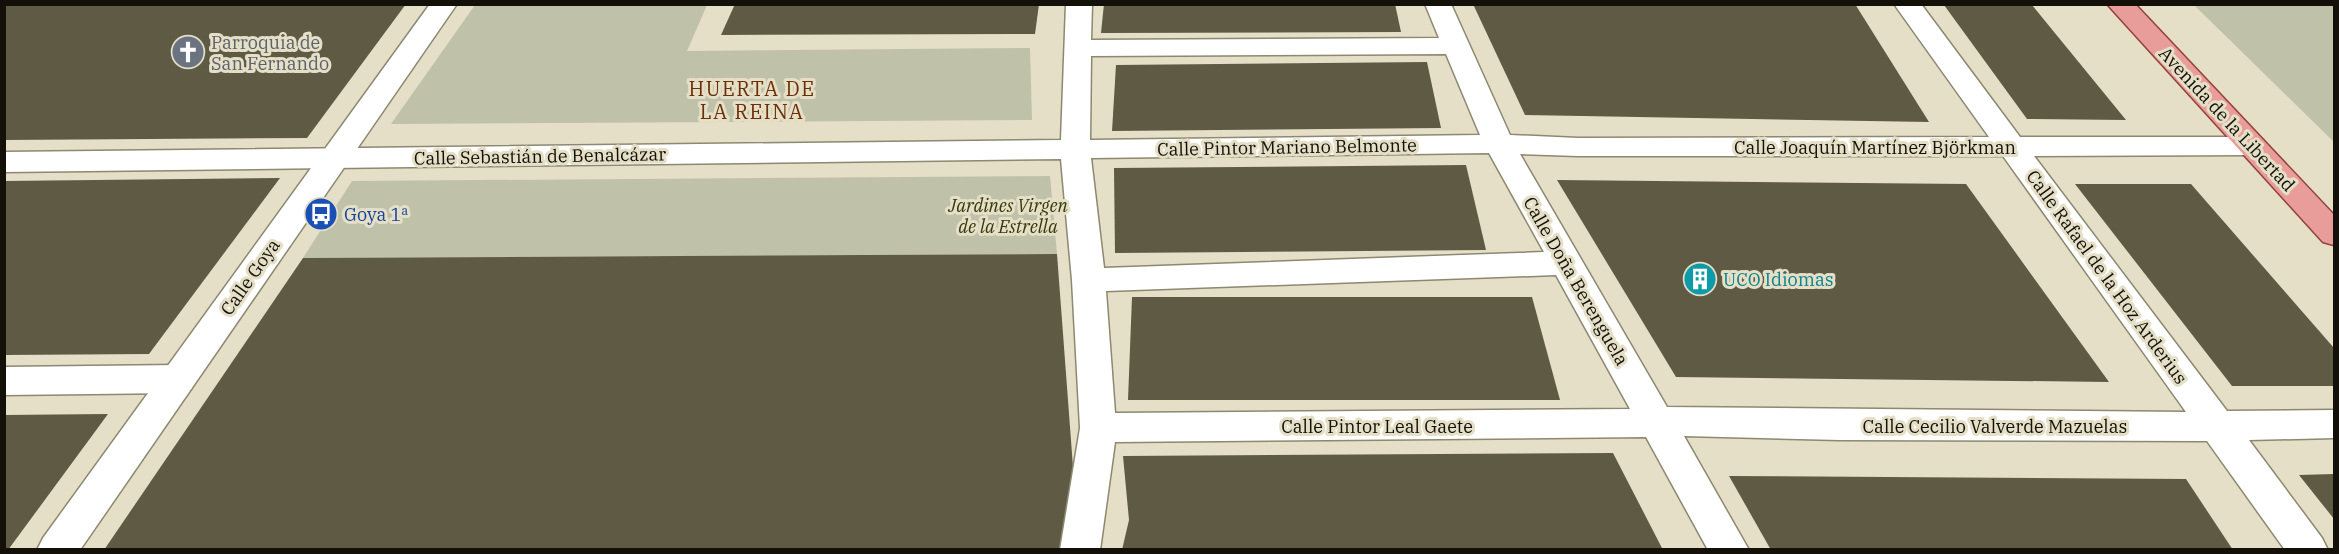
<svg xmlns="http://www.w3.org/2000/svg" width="2339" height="554" font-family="'IBM Plex Serif',serif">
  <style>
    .green { fill: #bfc1a9 }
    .building { fill: #5e5a44 }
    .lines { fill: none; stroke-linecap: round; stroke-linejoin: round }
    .street-casing { stroke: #8c8871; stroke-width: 3 }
    .secondary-casing { stroke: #8c8871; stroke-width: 3 }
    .primary-casing { stroke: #95413b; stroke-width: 3 }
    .street { fill: #fff; fill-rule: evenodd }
    .secondary { fill: #fff; fill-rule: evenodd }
    .primary { fill: #e99d9a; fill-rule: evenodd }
    .labels { text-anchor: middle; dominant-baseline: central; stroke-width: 6; stroke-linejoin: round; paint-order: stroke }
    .worship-label { font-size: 18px; fill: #5b616d; stroke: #e4dfc6; text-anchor: start }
    .street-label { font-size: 18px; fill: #121008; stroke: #e4dfc6 }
    .park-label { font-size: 18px; font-style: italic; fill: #36380a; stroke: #e4dfc6 }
    .transit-label { font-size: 18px; fill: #164399; stroke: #e4dfc6; text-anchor: start }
    .culture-label { font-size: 18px; fill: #0d838f; stroke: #e4dfc6; text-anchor: start }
    .neighbourhood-label { font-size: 20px; letter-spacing: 1.5px; fill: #6d2f08; stroke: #e4dfc6 }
  </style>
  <rect width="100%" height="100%" fill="#e4dfc6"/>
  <!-- green -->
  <g class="green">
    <path d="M475 5H707L687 51 1030 48 1032 120 391 124Z"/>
    <path d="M2194 5H2334V142Z"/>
    <path d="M1050 176 1057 254 303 258 352 181Z"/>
  </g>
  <!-- building -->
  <g class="building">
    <path d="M4 4H406L307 138 4 140Z"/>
    <path d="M735 4H1039L1035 34 721 35Z"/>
    <path d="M1104 4H1395L1401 32 1101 33Z"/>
    <path d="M1473 4H1855L1929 122 1525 115Z"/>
    <path d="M1944 5H2032L2126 120 2027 119Z"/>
    <path d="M1427 62 1441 128 1112 131 1116 65Z"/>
    <path d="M1466 165 1486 250 1115 253 1114 168Z"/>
    <path d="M280 178 149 354 4 355V181Z"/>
    <path d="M1557 180 1966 184 2109 382 1676 377Z"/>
    <path d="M2075 184H2191L2334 348V386H2232Z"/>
    <path d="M1057 254 1076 507 1066 550H104L303 258Z"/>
    <path d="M1132 297H1532L1560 400H1128Z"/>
    <path d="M108 414 8 550H4V415Z"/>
    <path d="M1613 453 1663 550H1122L1129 520 1123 456Z"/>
    <path d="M2334 474V519L2299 475Z"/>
    <path d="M1729 476 2186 479 2233 550H1771Z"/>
  </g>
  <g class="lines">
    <defs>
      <g id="street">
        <path d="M1066 4H1092L1091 40 1439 38 1425 4H1451L1510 135 1578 138 1989 137 1894 4H1921L2020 137H2251L2261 139 2266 146 2261 153 2251 155 2034 156 2227 411 2334 410V438L2249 440 2322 538 2328 550H2285L2207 441 1840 440 1684 436 1749 550H1708L1646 437 1115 442 1100 550H1060L1080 428 1072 280 1061 159 4 172V152L1061 140ZM1446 54 1480 135 1090 140 1091 56ZM1489 153 1544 252 1104 268 1091 158ZM1520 154 1578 156H2003L2186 412 1667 407ZM1556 275 1630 409 1115 413 1106 291Z"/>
        <path d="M178 365 191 369 196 379 191 389 178 393 4 395V367Z"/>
      </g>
      <path id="secondary" d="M430 4H457L80 550H37L43 538Z"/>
      <path id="primary" d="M2107 4H2135L2334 215V245L2323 242Z"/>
    </defs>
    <!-- street casing -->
    <use href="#street" class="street-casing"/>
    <!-- secondary casing -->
    <use href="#secondary" class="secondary-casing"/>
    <!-- primary casing -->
    <use href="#primary" class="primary-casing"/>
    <!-- street -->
    <use href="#street" class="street"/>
    <!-- secondary -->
    <use href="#secondary" class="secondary"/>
    <!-- primary -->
    <use href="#primary" class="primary"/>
  </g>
  <!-- icons -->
  <defs>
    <symbol id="church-disc" viewBox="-11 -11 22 22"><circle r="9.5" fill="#6b7280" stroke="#e4dfc6"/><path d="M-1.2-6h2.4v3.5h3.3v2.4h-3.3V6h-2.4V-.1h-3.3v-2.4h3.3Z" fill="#fff"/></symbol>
    <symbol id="bus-disc" viewBox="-11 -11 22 22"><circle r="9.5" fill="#1a4fb4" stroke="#e4dfc6"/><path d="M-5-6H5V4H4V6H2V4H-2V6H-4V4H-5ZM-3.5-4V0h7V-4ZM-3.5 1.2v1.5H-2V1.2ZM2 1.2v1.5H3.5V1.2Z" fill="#fff"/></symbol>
    <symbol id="building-disc" viewBox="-11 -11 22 22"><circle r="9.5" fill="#0f9aa8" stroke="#e4dfc6"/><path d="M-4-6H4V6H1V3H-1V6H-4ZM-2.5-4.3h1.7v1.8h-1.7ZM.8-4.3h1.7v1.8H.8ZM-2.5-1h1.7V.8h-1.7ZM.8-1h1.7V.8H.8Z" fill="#fff"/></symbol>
  </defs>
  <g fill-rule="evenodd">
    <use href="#church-disc" x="169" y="33" width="38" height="38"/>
    <use href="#bus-disc" x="302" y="195" width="38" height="38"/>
    <use href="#building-disc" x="1681" y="260" width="38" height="38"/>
  </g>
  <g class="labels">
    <!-- worship labels -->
    <g class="worship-label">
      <text x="211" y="42">Parroquia de<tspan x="211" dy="21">San Fernando</tspan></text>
    </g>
    <!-- street labels -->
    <g class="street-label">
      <text transform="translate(2227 119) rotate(47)">Avenida de la Libertad</text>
      <text transform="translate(1287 147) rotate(-1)">Calle Pintor Mariano Belmonte</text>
      <text x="1875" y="147">Calle Joaquín Martínez Björkman</text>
      <text transform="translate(540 156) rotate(-1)">Calle Sebastián de Benalcázar</text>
      <text transform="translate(250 277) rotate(-55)">Calle Goya</text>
      <text transform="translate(2107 277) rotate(54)">Calle Rafael de la Hoz Arderius</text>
      <text transform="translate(1576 281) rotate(60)">Calle Doña Berenguela</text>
      <text x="1377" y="426">Calle Pintor Leal Gaete</text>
      <text x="1995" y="426">Calle Cecilio Valverde Mazuelas</text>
    </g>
    <!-- park labels -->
    <g class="park-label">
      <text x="1008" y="205">Jardines Virgen<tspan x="1008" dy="21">de la Estrella</tspan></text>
    </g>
    <!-- transit labels -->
    <g class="transit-label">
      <text x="344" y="214">Goya 1ª</text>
    </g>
    <!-- culture labels -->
    <g class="culture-label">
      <text x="1723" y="279">UCO Idiomas</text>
    </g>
    <!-- neighbourhood labels -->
    <g class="neighbourhood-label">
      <text x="752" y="88">HUERTA DE<tspan x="752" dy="23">LA REINA</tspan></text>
    </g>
  </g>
  <!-- border -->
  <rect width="2339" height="554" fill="none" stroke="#121008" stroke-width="12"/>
</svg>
